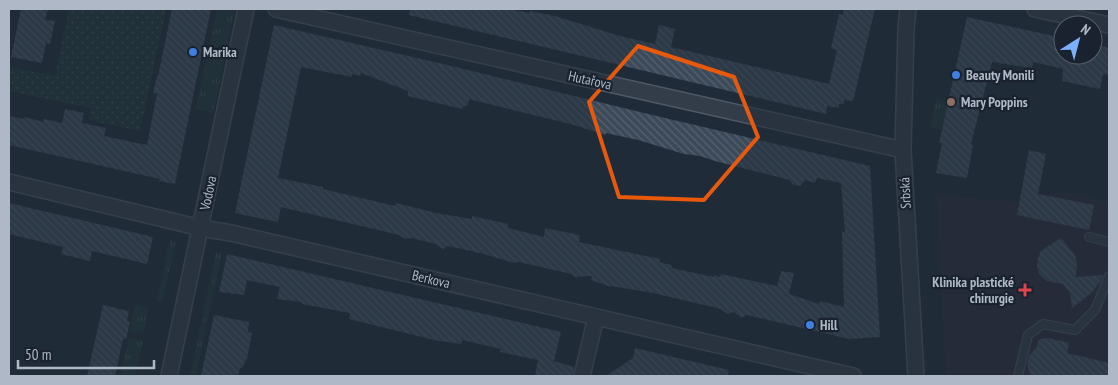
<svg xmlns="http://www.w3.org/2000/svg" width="1118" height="385" font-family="'PT Sans Narrow',sans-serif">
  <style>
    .medical { fill: #2d2c3b }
    .grass { fill: url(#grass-tufts) }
    .garden { fill: url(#garden-dots) }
    .building { fill: url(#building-back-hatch); fill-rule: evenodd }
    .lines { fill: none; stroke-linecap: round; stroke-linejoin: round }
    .service-casing { stroke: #4e5864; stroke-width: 10 }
    .minor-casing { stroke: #4e5864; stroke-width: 18 }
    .service { stroke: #333d4a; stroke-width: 8 }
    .minor { stroke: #333d4a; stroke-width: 15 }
    .marked { fill: none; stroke: #e8590c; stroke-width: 4; stroke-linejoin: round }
    .shop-dot { fill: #3f7fe0; stroke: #19222e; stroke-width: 2 }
    .education-dot { fill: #8d6e63; stroke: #19222e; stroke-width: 2 }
    .health-dot { fill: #e0444e; stroke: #19222e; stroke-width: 2 }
    .labels { text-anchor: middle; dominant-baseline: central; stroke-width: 4.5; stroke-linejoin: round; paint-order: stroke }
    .poi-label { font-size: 14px; font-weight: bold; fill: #aeb8c6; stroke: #19222e; text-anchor: start }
    .street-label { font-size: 14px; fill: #aeb8c6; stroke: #19222e }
  </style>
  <defs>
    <pattern id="grass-tufts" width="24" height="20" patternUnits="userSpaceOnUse" patternTransform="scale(1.25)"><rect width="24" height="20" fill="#22383a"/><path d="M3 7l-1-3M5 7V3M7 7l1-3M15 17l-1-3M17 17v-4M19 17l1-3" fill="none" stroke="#405355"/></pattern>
    <pattern id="garden-dots" width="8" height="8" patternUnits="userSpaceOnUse" patternTransform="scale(1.25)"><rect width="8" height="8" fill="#22383a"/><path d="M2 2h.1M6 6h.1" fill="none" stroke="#405355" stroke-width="1.8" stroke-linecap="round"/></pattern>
    <pattern id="building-back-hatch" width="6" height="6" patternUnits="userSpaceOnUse" patternTransform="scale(1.25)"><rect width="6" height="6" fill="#3b4959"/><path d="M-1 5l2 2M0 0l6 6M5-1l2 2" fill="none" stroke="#55616f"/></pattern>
  </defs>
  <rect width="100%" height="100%" fill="#202b39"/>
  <!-- medical -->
  <path class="medical" d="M1070 193 1109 203V376H946L937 196 999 200 1019 203 1020 198 1036 201 1038 194Z"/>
  <!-- grass -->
  <g class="grass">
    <path d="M217 9H235L213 113 196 109Z"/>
    <path d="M936 99 948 102 941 130 930 128Z"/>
    <path d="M170 240 176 242 162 302 157 301Z"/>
    <path d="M216 252 222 253 196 376H190Z"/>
    <path d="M135 304 149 308 145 330 142 333 130 331Z"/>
    <path d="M129 337 143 341 135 374 134 376 121 373Z"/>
  </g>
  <!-- garden -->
  <path class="garden" d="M69 9H166L140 131 89 120 91 108 9 91V67L55 76Z"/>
  <!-- building -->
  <g class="building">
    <path d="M21 9H48L45 20 55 21 50 44 46 43 42 63 11 57Z"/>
    <path d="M172 9H211L175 184 159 181 160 179 9 145V116L24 119 25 117 43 122 44 119 62 123 65 109 84 113 82 123 106 128 104 136 147 145 157 94 153 93 157 76H158Z"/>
    <path d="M410 9H508L529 13 530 11 555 16 620 36 655 44 659 25 675 29 671 47 829 84 837 50 831 48 839 14 843 15 844 9H875L853 101 844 100V104H839V108L827 106 826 114 409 15Z"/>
    <path d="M967 17 1063 38V55H1093V44L1109 48V75L1103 74 1100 89 1062 81 1063 69 1033 62 1032 68 992 62 971 144 973 145 967 178 936 173 942 143H939Z"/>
    <path d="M274 25 456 67 644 113 870 166 880 337 849 339 747 315 741 318 734 312 727 314 721 309 653 293 611 286V287L591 280 592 276 575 277 571 274 519 262 513 263 484 254 448 246 443 249 435 244 412 238 405 239 399 235 281 207 278 222 235 213ZM301 67 352 77V74L360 76 361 73 408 91V96L462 109 464 106 468 105 469 99 574 125 605 135 606 133 638 140 684 154 700 156 715 161 790 180 792 184 800 186 805 180 815 183 817 178 841 183 845 232H842L844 307 820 301 819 304 789 294 794 273 781 271 777 286 721 274 720 277 714 275V277L690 272 672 268 671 265 659 262 660 259 579 242 580 235 545 228 544 237 508 228V224L472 216V219L436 213 396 203 395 206 323 189V187L278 178Z"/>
    <path d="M1029 150 1046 154 1038 194 1094 205 1089 230 1017 215Z"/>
    <path d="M9 203 153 237 147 264 92 251 90 261 61 254 63 247 9 234Z"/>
    <path d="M1061 238 1075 255 1077 263 1076 277 1103 275 1100 282 1091 293 1072 308 1070 292 1063 284 1047 281 1039 274 1037 266 1038 258 1041 251Z"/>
    <path d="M227 254 561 332 554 361 574 367 573 376H535L538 360 500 352 501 349 462 340 461 344 434 340 349 319 350 313 302 304V302L277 299 280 287 247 280 244 295 219 292Z"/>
    <path d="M103 305 129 311 127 321 130 322 128 331 126 339H123L115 376H87Z"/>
    <path d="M214 315 249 322 248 332 252 333 247 358 242 368H240L238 376H201Z"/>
    <path d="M1048 338 1069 343 1067 353 1109 363V376H1031L1027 365 1029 356 1037 347V343L1040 339Z"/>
    <path d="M635 348 729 370 728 376H606L633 358Z"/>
  </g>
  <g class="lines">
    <defs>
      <g id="service">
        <path d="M1089 237 1109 242"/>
        <path d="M1018 376 1028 335 1043 324 1075 330 1095 310 1109 276"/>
      </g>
      <g id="minor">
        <path d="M276 9 903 150"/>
        <path d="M908 9 906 29 903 150 916 376"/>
        <path d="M1035 9 1109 25"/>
        <path d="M9 182 201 228 231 233 853 376"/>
        <path d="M169 376 246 9"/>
        <path d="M582 376 596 317"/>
      </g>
    </defs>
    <!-- service casing -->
    <use href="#service" class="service-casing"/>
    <!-- minor casing -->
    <use href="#minor" class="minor-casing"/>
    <!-- service -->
    <use href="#service" class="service"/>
    <!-- minor -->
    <use href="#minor" class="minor"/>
  </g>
  <!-- marked area -->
  <path d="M0 0H1118V385H0ZM638 46 734 77 758 137 704 200 619 197 589 102Z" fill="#202b39" fill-opacity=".55" fill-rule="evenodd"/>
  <path class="marked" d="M638 46 734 77 758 137 704 200 619 197 589 102Z"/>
  <!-- markers -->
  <g class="shop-dot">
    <circle cx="193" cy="52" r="5"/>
    <circle cx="956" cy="75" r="5"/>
    <circle cx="810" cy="325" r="5"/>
  </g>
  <circle class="education-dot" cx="951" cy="102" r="5"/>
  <path class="health-dot" d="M1022.5 282.5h5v5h5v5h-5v5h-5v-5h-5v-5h5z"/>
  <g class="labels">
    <!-- poi labels -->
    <g class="poi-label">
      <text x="203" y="52">Marika</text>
      <text x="966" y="75">Beauty Monili</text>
      <text x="961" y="102">Mary Poppins</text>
      <text x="1014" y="282" text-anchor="end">Klinika plastické<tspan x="1014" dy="16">chirurgie</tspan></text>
      <text x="820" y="325">Hill</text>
    </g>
    <!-- street labels -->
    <g class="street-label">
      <text transform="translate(590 80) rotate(13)">Hutařova</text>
      <text transform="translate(208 193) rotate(-78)">Vodova</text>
      <text transform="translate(905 193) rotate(-93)">Srbská</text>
      <text transform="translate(431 279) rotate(13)">Berkova</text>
    </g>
  </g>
  <!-- border -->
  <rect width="1118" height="385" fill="none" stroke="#aeb8c6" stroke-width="20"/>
  <!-- north arrow -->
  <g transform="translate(1078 40) rotate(36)"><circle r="24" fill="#19222e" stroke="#555e6b"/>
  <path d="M0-4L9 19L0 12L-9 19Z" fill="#7db0fc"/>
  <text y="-8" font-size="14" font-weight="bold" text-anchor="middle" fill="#aeb8c6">N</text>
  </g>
  <!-- scale -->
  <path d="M18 360v8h136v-8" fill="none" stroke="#aeb8c6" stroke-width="2.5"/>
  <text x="25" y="360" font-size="15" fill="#aeb8c6" stroke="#19222e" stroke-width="4" paint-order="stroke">50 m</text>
</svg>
